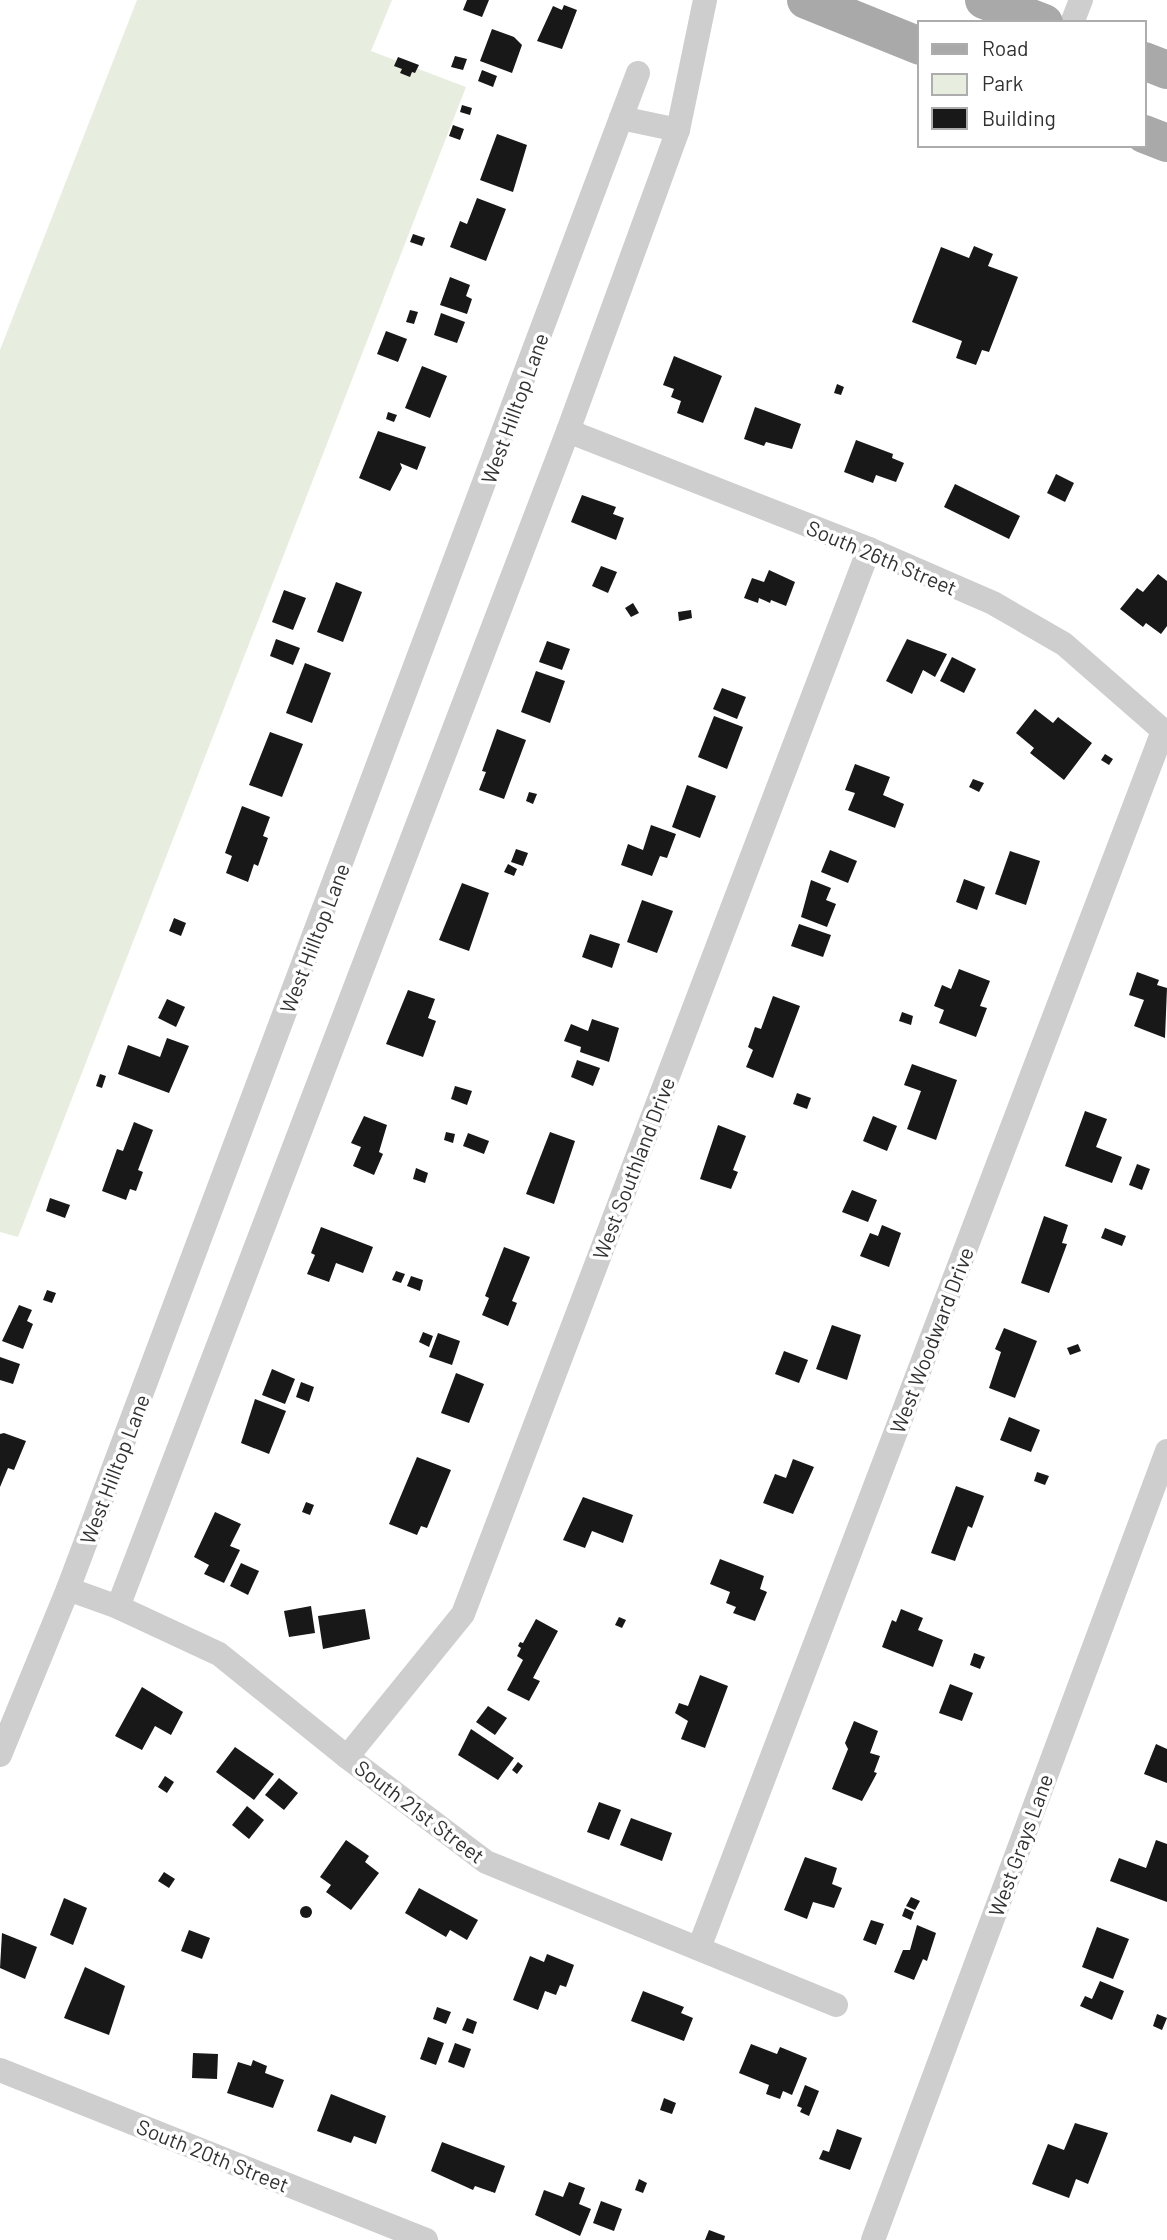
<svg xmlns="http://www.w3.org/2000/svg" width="1167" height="2240" font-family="Barlow,sans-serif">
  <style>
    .green { fill: #e7eedf }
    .building { fill: #181818 }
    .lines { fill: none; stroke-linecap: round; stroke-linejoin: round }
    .street { stroke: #cecece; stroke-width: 24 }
    .primary { stroke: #a9a9a9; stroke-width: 38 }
    .labels { text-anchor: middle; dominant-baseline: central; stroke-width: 7; stroke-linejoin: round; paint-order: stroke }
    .street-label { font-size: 21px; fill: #313131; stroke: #fff }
  </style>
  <rect width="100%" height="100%" fill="#fff"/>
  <!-- green -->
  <path class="green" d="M137 0H392L371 51 466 87 18 1237 0 1232V350Z"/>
  <!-- building -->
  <g class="building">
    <path d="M467 0H489L482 17 463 10Z"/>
    <path d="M564 5 577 10 562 49 537 41 553 6 562 10Z"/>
    <path d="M492 29 514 37 522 45 512 73 480 61Z"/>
    <path d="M455 56 467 59 463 70 451 67Z"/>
    <path d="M398 57 419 65 415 73 412 72 410 77 400 73 402 69 394 66Z"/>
    <path d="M482 70 497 76 493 87 478 81Z"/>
    <path d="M462 105 472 108 470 115 460 112Z"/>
    <path d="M453 125 464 129 460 140 449 136Z"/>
    <path d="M497 134 527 145 513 192 480 180Z"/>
    <path d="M477 198 506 209 486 261 450 247 460 221 467 224Z"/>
    <path d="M413 234 425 238 422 246 410 242Z"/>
    <path d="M974 246 993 254 988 266 1018 277 989 352 982 350 976 365 956 358 962 341 912 322 941 247 969 258Z"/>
    <path d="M450 277 470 285 466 296 472 299 467 314 440 305Z"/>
    <path d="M410 310 418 312 414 324 406 322Z"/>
    <path d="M441 313 465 322 457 343 434 335Z"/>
    <path d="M386 331 407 339 398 362 377 354Z"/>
    <path d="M674 356 722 376 703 423 677 413 681 401 671 397 674 389 663 385Z"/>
    <path d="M422 366 447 376 430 418 405 408Z"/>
    <path d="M837 384 844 387 841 395 834 393Z"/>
    <path d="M755 407 801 424 792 449 766 442 764 446 744 439Z"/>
    <path d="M388 412 397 415 394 422 386 419Z"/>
    <path d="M378 431 426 447 417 470 400 463 402 468 390 491 359 478Z"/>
    <path d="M856 440 893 454 892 458 904 463 896 482 876 475 873 483 844 472Z"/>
    <path d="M1056 474 1074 483 1065 502 1047 493Z"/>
    <path d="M955 484 1020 516 1009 539 944 507Z"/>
    <path d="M582 495 616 507 613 514 624 518 616 540 571 522Z"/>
    <path d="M601 566 617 572 608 593 592 586Z"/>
    <path d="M769 570 795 582 786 606 771 600 770 603 759 598 758 603 744 598 752 578 764 582Z"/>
    <path d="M1158 574 1167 581V626L1161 634 1146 623 1143 627 1120 609 1137 588 1143 592Z"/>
    <path d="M336 582 362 592 343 642 317 632Z"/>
    <path d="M284 590 306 598 293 630 272 622Z"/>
    <path d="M633 603 639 613 631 617 625 608Z"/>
    <path d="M691 610 692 618 679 621 678 612Z"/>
    <path d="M276 639 300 648 293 665 270 656Z"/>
    <path d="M907 639 947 654 935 677 923 670 912 694 886 681Z"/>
    <path d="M547 641 570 649 562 670 539 662Z"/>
    <path d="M952 657 976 669 964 693 940 681Z"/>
    <path d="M305 663 331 673 312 723 286 713Z"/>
    <path d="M536 671 565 681 550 723 521 712Z"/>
    <path d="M722 688 746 697 737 719 713 709Z"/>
    <path d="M1035 709 1053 723 1058 717 1092 743 1064 780 1030 753 1034 748 1016 733Z"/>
    <path d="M714 716 743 727 727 769 698 757Z"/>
    <path d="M497 729 526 740 504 799 479 790 486 772 482 771Z"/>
    <path d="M270 732 303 744 282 797 249 785Z"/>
    <path d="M1105 754 1113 759 1109 765 1101 760Z"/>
    <path d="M855 764 890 777 883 795 904 804 895 828 848 810 855 793 845 790Z"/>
    <path d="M973 779 984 783 979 792 969 787Z"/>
    <path d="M687 785 716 796 700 838 672 827Z"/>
    <path d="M529 792 537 794 533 804 526 801Z"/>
    <path d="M242 806 270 817 263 836 268 838 258 866 254 864 248 882 226 873 232 856 225 853Z"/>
    <path d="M651 825 676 834 667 858 660 856 652 876 621 865 628 844 643 850Z"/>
    <path d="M516 849 528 853 523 866 511 862Z"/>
    <path d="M830 850 857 861 848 883 821 872Z"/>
    <path d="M1010 851 1040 861 1026 905 995 894Z"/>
    <path d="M508 864 517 869 514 876 504 872Z"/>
    <path d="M964 879 985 887 977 910 956 902Z"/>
    <path d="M811 880 831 888 826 900 836 904 827 927 801 917Z"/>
    <path d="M462 883 489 893 469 951 439 940Z"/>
    <path d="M642 900 673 911 657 953 627 942Z"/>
    <path d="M174 918 186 923 181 936 169 931Z"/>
    <path d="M799 924 831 935 823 957 791 946Z"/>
    <path d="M590 934 620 944 612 968 582 957Z"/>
    <path d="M959 969 990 981 980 1006 987 1008 976 1037 939 1023 944 1010 934 1006 942 985 951 989Z"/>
    <path d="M1137 972 1159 980 1157 985 1167 988 1165 1038 1134 1026 1144 1000 1129 995Z"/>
    <path d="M408 990 435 999 428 1018 436 1021 423 1057 386 1044Z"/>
    <path d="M773 996 800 1006 773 1078 746 1067 753 1050 748 1047 755 1027 761 1029Z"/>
    <path d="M167 999 185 1007 176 1027 158 1018Z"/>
    <path d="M902 1012 913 1016 911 1025 899 1021Z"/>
    <path d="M592 1019 619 1028 609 1062 580 1052 581 1047 564 1041 571 1024 588 1031Z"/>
    <path d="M167 1038 189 1046 169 1093 118 1074 128 1045 160 1057Z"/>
    <path d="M577 1060 600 1068 593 1086 571 1077Z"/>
    <path d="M912 1064 957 1080 936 1140 907 1129 921 1091 904 1085Z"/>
    <path d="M100 1074 106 1076 102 1088 96 1086Z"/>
    <path d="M455 1086 472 1091 467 1105 451 1099Z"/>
    <path d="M797 1093 811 1098 807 1109 793 1104Z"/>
    <path d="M1085 1111 1107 1119 1096 1147 1122 1157 1112 1183 1065 1166Z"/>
    <path d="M364 1116 387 1125 379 1152 383 1154 374 1175 353 1166 361 1147 351 1143Z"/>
    <path d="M873 1116 897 1126 887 1151 863 1141Z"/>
    <path d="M134 1122 153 1130 138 1170 143 1172 136 1191 130 1189 126 1200 102 1191 117 1149 123 1151Z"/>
    <path d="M718 1125 746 1136 733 1170 738 1172 731 1189 700 1179Z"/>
    <path d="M446 1132 455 1134 453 1143 444 1140Z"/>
    <path d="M550 1132 575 1141 554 1204 526 1194Z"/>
    <path d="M468 1133 489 1141 484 1154 463 1146Z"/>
    <path d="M1137 1164 1150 1169 1142 1190 1129 1185Z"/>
    <path d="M416 1168 428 1173 425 1183 413 1179Z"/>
    <path d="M852 1190 877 1200 868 1222 842 1212Z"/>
    <path d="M50 1198 70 1205 65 1218 46 1211Z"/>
    <path d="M1044 1216 1068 1225 1062 1243 1067 1244 1049 1293 1021 1283Z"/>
    <path d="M882 1225 901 1233 889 1267 860 1256 870 1233 878 1236Z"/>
    <path d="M321 1227 373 1247 363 1273 336 1263 329 1282 307 1274 315 1255 311 1253Z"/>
    <path d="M1105 1228 1126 1236 1122 1246 1101 1238Z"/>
    <path d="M504 1247 530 1257 512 1301 517 1303 508 1326 482 1315 489 1298 485 1296Z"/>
    <path d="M396 1271 405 1274 401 1283 392 1280Z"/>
    <path d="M411 1276 423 1280 420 1291 407 1286Z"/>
    <path d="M47 1290 56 1293 52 1303 43 1300Z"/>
    <path d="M19 1305 32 1310 27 1321 33 1324 23 1349 2 1341Z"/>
    <path d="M832 1325 861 1335 847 1380 816 1369Z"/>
    <path d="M1004 1328 1037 1341 1015 1398 989 1388 1001 1352 995 1349Z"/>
    <path d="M423 1332 433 1336 429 1347 419 1342Z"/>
    <path d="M438 1333 460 1341 452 1365 429 1357Z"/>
    <path d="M1078 1344 1081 1351 1070 1355 1067 1348Z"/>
    <path d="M784 1351 808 1360 799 1383 775 1374Z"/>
    <path d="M0 1357 20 1364 13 1384 0 1380Z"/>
    <path d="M272 1369 295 1379 285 1404 262 1395Z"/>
    <path d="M456 1373 484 1384 469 1423 441 1413Z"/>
    <path d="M301 1382 314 1387 309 1402 296 1397Z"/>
    <path d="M255 1399 286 1411 269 1454 241 1443Z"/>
    <path d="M1009 1417 1040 1430 1031 1452 1000 1440Z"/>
    <path d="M4 1433 26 1441 14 1470 8 1468 0 1487V1434Z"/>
    <path d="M417 1457 451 1470 427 1528 421 1526 417 1535 389 1524Z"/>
    <path d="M793 1459 814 1467 793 1514 763 1503 775 1474 786 1478Z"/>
    <path d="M1037 1472 1049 1476 1045 1485 1034 1481Z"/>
    <path d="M956 1486 984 1496 972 1528 968 1526 955 1561 931 1553Z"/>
    <path d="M583 1497 633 1515 623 1543 592 1531 585 1548 563 1540Z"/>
    <path d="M306 1502 314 1505 310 1515 302 1512Z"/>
    <path d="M215 1512 241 1524 230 1546 240 1550 224 1583 204 1574 209 1565 194 1557Z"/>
    <path d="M720 1559 764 1576 760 1589 767 1592 755 1621 733 1613 736 1607 726 1603 730 1592 710 1584Z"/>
    <path d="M241 1563 259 1571 248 1595 230 1586Z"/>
    <path d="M311 1606 315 1633 289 1637 284 1611Z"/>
    <path d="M365 1609 370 1639 323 1649 318 1616Z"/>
    <path d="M901 1609 923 1618 918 1630 943 1640 933 1667 882 1647 892 1620 896 1622Z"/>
    <path d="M619 1617 626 1620 622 1628 615 1625Z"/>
    <path d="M536 1619 558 1631 533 1678 540 1681 529 1701 507 1690 523 1660 517 1656 521 1648 518 1646 520 1642 523 1643Z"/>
    <path d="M974 1653 985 1657 980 1669 970 1665Z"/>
    <path d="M700 1675 728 1686 705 1748 681 1739 688 1721 675 1713 679 1703 688 1706Z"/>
    <path d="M950 1684 973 1693 962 1721 939 1713Z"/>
    <path d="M142 1687 183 1712 171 1735 155 1726 142 1750 115 1736Z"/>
    <path d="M488 1706 507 1718 495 1735 476 1722Z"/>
    <path d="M854 1721 878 1731 870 1753 880 1756 874 1772 877 1773 862 1801 832 1789 848 1749 845 1743Z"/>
    <path d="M471 1729 514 1758 498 1780 458 1755Z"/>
    <path d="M1156 1744 1167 1749V1783L1144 1774Z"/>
    <path d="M235 1747 274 1774 254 1800 216 1772Z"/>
    <path d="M518 1762 523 1766 517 1774 512 1770Z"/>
    <path d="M165 1776 174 1782 167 1793 158 1787Z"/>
    <path d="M279 1778 298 1793 284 1810 265 1795Z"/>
    <path d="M599 1802 621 1810 609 1840 587 1832Z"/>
    <path d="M247 1806 264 1820 249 1839 232 1825Z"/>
    <path d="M631 1818 672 1833 662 1861 620 1845Z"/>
    <path d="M346 1840 369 1856 365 1862 379 1873 351 1910 326 1892 331 1885 320 1877Z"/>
    <path d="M1156 1840 1167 1844V1902L1110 1881 1119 1858 1146 1868Z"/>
    <path d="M805 1857 837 1868 832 1884 842 1888 834 1908 813 1902 807 1919 784 1910Z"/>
    <path d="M164 1872 175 1879 169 1888 158 1881Z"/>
    <path d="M419 1888 478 1920 467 1940 450 1930 446 1937 405 1913Z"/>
    <path d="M911 1897 920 1901 915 1910 906 1906Z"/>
    <path d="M64 1898 87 1908 73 1945 50 1935Z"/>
    <circle cx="306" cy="1912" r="6"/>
    <path d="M905 1908 914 1912 911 1920 902 1916Z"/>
    <path d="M871 1920 884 1924 876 1945 863 1940Z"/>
    <path d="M917 1925 936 1933 927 1961 923 1959 914 1980 894 1972 903 1950H910Z"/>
    <path d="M1097 1927 1129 1939 1113 1979 1082 1967Z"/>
    <path d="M189 1930 210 1938 202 1959 181 1951Z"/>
    <path d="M2 1933 37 1947 25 1979 0 1968Z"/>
    <path d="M547 1954 574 1965 566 1987 560 1985 556 1995 545 1991 538 2010 513 2000 530 1956 544 1962Z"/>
    <path d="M85 1967 125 1986 109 2035 64 2018Z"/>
    <path d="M1100 1981 1124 1991 1112 2020 1080 2006 1085 1996 1092 1999Z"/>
    <path d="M643 1991 684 2007 681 2013 693 2018 684 2041 631 2021Z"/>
    <path d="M437 2007 451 2012 446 2024 433 2019Z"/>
    <path d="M1157 2014 1167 2018 1162 2030 1153 2026Z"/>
    <path d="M467 2018 477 2022 473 2034 462 2030Z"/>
    <path d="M428 2037 444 2043 436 2065 420 2059Z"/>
    <path d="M455 2043 471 2049 464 2068 448 2062Z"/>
    <path d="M751 2044 777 2054 780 2047 807 2058 792 2095 783 2091 780 2099 766 2094 769 2085 739 2073Z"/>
    <path d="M193 2053 218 2054 217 2079 192 2078Z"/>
    <path d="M253 2060 267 2066 265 2073 284 2080 273 2108 227 2093 238 2062 251 2066Z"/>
    <path d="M805 2085 819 2091 809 2116 800 2112 802 2108 797 2106Z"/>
    <path d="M331 2094 386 2116 376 2144 354 2136 351 2143 317 2131Z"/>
    <path d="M664 2098 676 2103 672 2114 660 2110Z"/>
    <path d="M1075 2123 1108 2133 1088 2184 1076 2179 1069 2198 1032 2184 1048 2144 1064 2150Z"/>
    <path d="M837 2129 862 2138 850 2170 819 2159 823 2150 829 2152Z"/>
    <path d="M442 2142 505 2166 495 2193 475 2186 473 2190 431 2171Z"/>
    <path d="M639 2179 647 2183 643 2193 635 2190Z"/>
    <path d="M569 2182 585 2188 579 2204 591 2209 580 2236 535 2215 544 2190 563 2197Z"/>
    <path d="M601 2201 622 2209 614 2231 593 2223Z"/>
    <path d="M709 2230 725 2236 724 2240H705Z"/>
  </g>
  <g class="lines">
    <!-- street -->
    <g class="street">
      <path d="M1072 23 1081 0"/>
      <path d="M621 118 638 73"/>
      <path d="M568 431 869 549 993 603 1064 644 1167 734"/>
      <path d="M68 1589 118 1607 219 1654 347 1757 486 1862 836 2005"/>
      <path d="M118 1607 568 431 678 130 705 0"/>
      <path d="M0 1755 68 1589 621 118 678 130"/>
      <path d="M347 1757 463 1614 869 549"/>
      <path d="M699 1948 1163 731"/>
      <path d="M0 2070 426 2240"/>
      <path d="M873 2240 1167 1451"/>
    </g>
    <!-- primary -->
    <g class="primary">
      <path d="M806 0 920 46"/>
      <path d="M984 0 1044 23"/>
      <path d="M1144 61 1167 70"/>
      <path d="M1144 134 1167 143"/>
    </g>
  </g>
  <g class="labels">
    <!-- street labels -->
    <g class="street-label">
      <text transform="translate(514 408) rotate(-70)">West Hilltop Lane</text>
      <text transform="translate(882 557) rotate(23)">South 26th Street</text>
      <text transform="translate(314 938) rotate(-69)">West Hilltop Lane</text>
      <text transform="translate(633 1168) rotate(-69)">West Southland Drive</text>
      <text transform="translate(931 1340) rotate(-69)">West Woodward Drive</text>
      <text transform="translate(114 1469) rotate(-69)">West Hilltop Lane</text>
      <text transform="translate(420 1811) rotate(37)">South 21st Street</text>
      <text transform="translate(1020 1845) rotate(-70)">West Grays Lane</text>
      <text transform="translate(213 2155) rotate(22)">South 20th Street</text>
    </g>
  </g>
  <!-- legend -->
  <rect x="918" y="21" width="228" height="126" fill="#ffffff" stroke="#adadad" stroke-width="2"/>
  <rect x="932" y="44" width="35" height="10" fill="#a9a9a9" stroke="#adadad" stroke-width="2"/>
  <text x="982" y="56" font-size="21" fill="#313131">Road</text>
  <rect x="932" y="74" width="35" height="21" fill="#e7eedf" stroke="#adadad" stroke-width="2"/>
  <text x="982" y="91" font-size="21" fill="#313131">Park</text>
  <rect x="932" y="108" width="35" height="21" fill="#181818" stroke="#adadad" stroke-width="2"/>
  <text x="982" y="126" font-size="21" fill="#313131">Building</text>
</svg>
